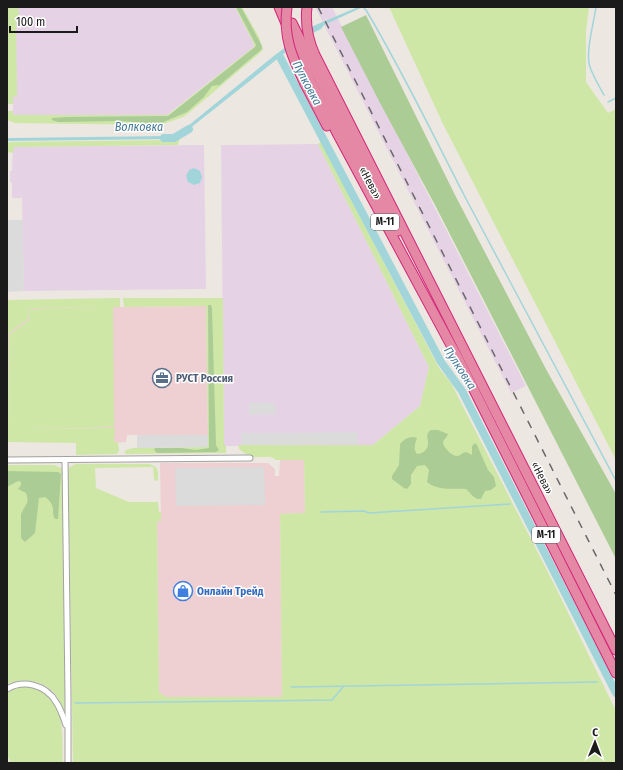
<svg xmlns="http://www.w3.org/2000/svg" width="623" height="770" font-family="'Fira Sans Condensed',sans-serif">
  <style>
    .commercial { fill: #eecfd2 }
    .industrial { fill: #e6d2e5 }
    .grass { fill: #cee7a6 }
    .forest { fill: #accc95 }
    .parking { fill: #dbdbdb }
    .water { fill: #a1d5da }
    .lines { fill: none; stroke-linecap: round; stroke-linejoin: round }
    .stream { stroke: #a1d5da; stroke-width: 1.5 }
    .river { stroke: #a1d5da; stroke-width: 8 }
    .street-casing { stroke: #a2a2a2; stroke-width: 7 }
    .highway-casing { stroke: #d32677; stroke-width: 11 }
    .street { stroke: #fff; stroke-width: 5 }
    .highway { stroke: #e488a5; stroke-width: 9 }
    .rail { stroke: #696969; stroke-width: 1.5; stroke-dasharray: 8 8; stroke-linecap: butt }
    .highway-bridge-casing { stroke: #d32677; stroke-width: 11; stroke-linecap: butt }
    .highway-bridge { stroke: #e488a5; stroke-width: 9 }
    .labels { text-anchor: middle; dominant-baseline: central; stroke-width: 3; stroke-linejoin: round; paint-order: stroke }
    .shield { fill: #fff; stroke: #5f5f5f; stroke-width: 1 }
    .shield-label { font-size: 10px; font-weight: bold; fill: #1b1b1b }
    .street-label { font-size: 11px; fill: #1b1b1b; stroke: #fff }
    .service-label { font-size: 11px; font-weight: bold; fill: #4e5e75; stroke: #fff; text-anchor: start }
    .shop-label { font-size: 11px; font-weight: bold; fill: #366cbe; stroke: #fff; text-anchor: start }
    .water-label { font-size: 12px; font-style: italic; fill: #447999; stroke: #fff }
  </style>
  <rect width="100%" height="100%" fill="#ede7e1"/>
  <!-- commercial -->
  <g class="commercial">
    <path d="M206 306 208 435H127L126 442 114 443V428L10 429 9 333 28 319 29 308Z"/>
    <path d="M280 460H304L305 513 280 514 282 697H166L159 692 157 521 161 520 160 463H268L275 469V476H279Z"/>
  </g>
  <!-- industrial -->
  <g class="industrial">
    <path d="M12 7H235L255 46 167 115H13Z"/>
    <path d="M315 7H332L526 386 511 393Z"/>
    <path d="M318 144 429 367 420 406 373 445 224 446 221 145Z"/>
    <path d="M204 145 206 289 24 291 22 198H12V183L10 182V171H12L13 147Z"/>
  </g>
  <!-- grass -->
  <g class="grass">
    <path d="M7 7H18C19 13 20 18 18 23L16 25 17 97 13 96V104H7Z"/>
    <path d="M235 7H242L259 37 263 49 260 53 190 112 183 117 160 125 15 123 7 120V111H13V115H168L255 46Z"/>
    <path d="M389 7H589L586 31V82L608 113 616 109V460L443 124Z"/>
    <path d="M180 137 178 145 14 147 13 153 7 152V145L9 142 173 140Z"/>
    <path d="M321 142 439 368 451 383 477 434 555 586 616 711V763H73L68 470 70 467 76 464H150L156 467 158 472V480L157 481 154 480 153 467 95 468 96 488 129 502H158L159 512H161V521H157L159 692 166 697H282L280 514 305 513 304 460H276L271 457H249C245 452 239 452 238 445H373L420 406 429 367 318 144Z"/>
    <path d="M120 298V307L29 308 28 319 9 333 10 429V334L29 320V309L113 307 114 427 19 429 115 428 114 442H118L119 451 117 454 76 455V443L7 442V300Z"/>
    <path d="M123 298H223L224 445 226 446V453L126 454 124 453 126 450 133 448 207 447 208 435 206 306 124 307Z"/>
    <path d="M7 465H54L61 468 63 471 67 715H65C63 708 60 701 56 695 44 680 23 677 7 684Z"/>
    <path d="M20 686C67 688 62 728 63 763H11L7 755V692Z"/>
  </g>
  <!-- forest -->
  <g class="forest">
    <path d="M236 7H241L262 46V49L222 83 220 85 212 86 204 97 187 112 159 124 120 121 58 122 52 120V118L67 117 168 116 255 47 256 45Z"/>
    <path d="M366 15 455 195 547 371 616 494V559L435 205 380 103 341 27Z"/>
    <path d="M208 305H211L212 308 216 445 219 450 216 452 157 453 154 450 155 448H182L196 450 209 448Z"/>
    <path d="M431 430H438L448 434C447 437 443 440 443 443 444 448 452 456 457 456 460 456 463 452 466 452 468 453 470 454 472 455V446L475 443 477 445 488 470 494 477 496 486 491 490 485 491 481 499C474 500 471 493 466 489 452 488 438 491 427 482L429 470 425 465 417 466 411 475V484L407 489 404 488 392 479V476L399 465 400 444C404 439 411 435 417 438 415 444 413 449 417 454 422 454 428 450 428 444 429 438 424 435 431 430Z"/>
    <path d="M7 471 58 472 61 474 58 519H55C52 514 54 510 52 505 51 502 48 499 45 497L39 498 35 533 25 542C23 540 22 540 21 537 21 534 21 516 21 514 25 505 30 504 26 493L18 489 21 485V482L18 481 7 487Z"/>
  </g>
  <!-- parking -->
  <g class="parking">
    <path d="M7 220H23L24 291 7 292Z"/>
    <path d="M249 403H275L276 414 249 415Z"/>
    <path d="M357 432 358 444 242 445 241 433Z"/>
    <path d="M137 435H208V447L137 448Z"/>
    <path d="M264 467 265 505 176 506 175 468Z"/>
  </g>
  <!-- water -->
  <g class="water">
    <path d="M358 7H363L324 25 321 29 305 37 184 133 172 139 7 141V139L9 138 169 136 183 130 275 55 309 30 311 27Z"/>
    <path d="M194 168 200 171 202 177 200 183 194 185 188 182 186 176 189 170Z"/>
  </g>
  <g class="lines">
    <!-- stream -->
    <g class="stream">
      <path d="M363 7 366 10C402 70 432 133 464 195 514 290 566 385 616 481"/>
      <path d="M596 7C594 22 585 53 590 67 593 76 599 86 604 95"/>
      <path d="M608 102 616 98"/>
      <path d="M321 512 364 511 369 513 510 504"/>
      <path d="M291 687 597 682"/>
      <path d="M75 703 332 700 343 687"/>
    </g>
    <!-- river -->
    <g class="river">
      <path d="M280 57 441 362 462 391 616 693"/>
      <path d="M164 138H174L189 129"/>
    </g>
    <defs>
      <g id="street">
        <path d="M7 460 250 458"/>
        <path d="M65 460 68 697V763"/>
        <path d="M7 689C24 679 46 685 56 702 61 709 63 717 66 725"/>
      </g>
      <g id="highway">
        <path d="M279 7 311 82 337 133 460 362 616 673"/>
        <path d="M307 7C305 24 308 40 315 55L616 650"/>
        <path d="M292 23 344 129 398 231"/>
        <path d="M305 84 327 126"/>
      </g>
    </defs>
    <!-- street casing -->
    <use href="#street" class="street-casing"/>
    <!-- highway casing -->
    <use href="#highway" class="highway-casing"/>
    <!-- street -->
    <use href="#street" class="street"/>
    <!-- highway -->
    <use href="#highway" class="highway"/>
    <!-- rail -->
    <path class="rail" d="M318 7 616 595"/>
    <defs>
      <path id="highway-bridge" d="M287 7C283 37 292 57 305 84"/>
    </defs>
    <!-- highway-bridge casing -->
    <use href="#highway-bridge" class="highway-bridge-casing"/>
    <!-- highway-bridge -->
    <use href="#highway-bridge" class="highway-bridge"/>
  </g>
  <!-- icons -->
  <defs>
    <symbol id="office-ring" viewBox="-11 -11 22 22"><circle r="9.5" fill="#fff" stroke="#5c6f8a" stroke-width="1.5"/><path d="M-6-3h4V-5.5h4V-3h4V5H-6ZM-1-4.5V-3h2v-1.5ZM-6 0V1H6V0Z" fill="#5c6f8a"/></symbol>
    <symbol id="shop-ring" viewBox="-11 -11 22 22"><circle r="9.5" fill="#fff" stroke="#3f7fe0" stroke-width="1.5"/><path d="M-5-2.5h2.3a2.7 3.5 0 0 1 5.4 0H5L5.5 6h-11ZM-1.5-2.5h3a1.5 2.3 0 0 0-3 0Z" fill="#3f7fe0"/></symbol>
  </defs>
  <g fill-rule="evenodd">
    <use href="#office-ring" x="151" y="367" width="22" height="22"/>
    <use href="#shop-ring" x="172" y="580" width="22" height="22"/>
  </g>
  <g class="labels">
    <!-- shield labels -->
    <g class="shield">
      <rect x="371" y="214" width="28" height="16" rx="3"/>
      <rect x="532" y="527" width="28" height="16" rx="3"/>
    </g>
    <g class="shield-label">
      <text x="385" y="222">М-11</text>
      <text x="546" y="535">М-11</text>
    </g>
    <!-- street labels -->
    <g class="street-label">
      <text transform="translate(370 183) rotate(62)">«Нева»</text>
      <text transform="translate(542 478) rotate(63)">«Нева»</text>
    </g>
    <!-- service labels -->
    <g class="service-label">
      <text x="176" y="378">РУСТ Россия</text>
    </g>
    <!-- shop labels -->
    <g class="shop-label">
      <text x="197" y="591">Онлайн Трейд</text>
    </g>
    <!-- water labels -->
    <g class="water-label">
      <text transform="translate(307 83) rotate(62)">Пулковка</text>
      <text x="139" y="127">Волковка</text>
      <text transform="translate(460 368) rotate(57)">Пулковка</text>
    </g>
  </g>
  <!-- border -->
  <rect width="623" height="770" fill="none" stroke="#1b1b1b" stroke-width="16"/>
  <!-- north arrow -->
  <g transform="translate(595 742) rotate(1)" stroke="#ffffff" stroke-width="3" paint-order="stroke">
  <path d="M0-3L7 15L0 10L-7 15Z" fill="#1b1b1b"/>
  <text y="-6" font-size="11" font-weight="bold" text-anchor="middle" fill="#1b1b1b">С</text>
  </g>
  <!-- scale -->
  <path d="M10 26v6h67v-6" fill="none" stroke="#1b1b1b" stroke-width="2"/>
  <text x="16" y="26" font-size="12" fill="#1b1b1b" stroke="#ffffff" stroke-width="3" paint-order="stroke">100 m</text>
</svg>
